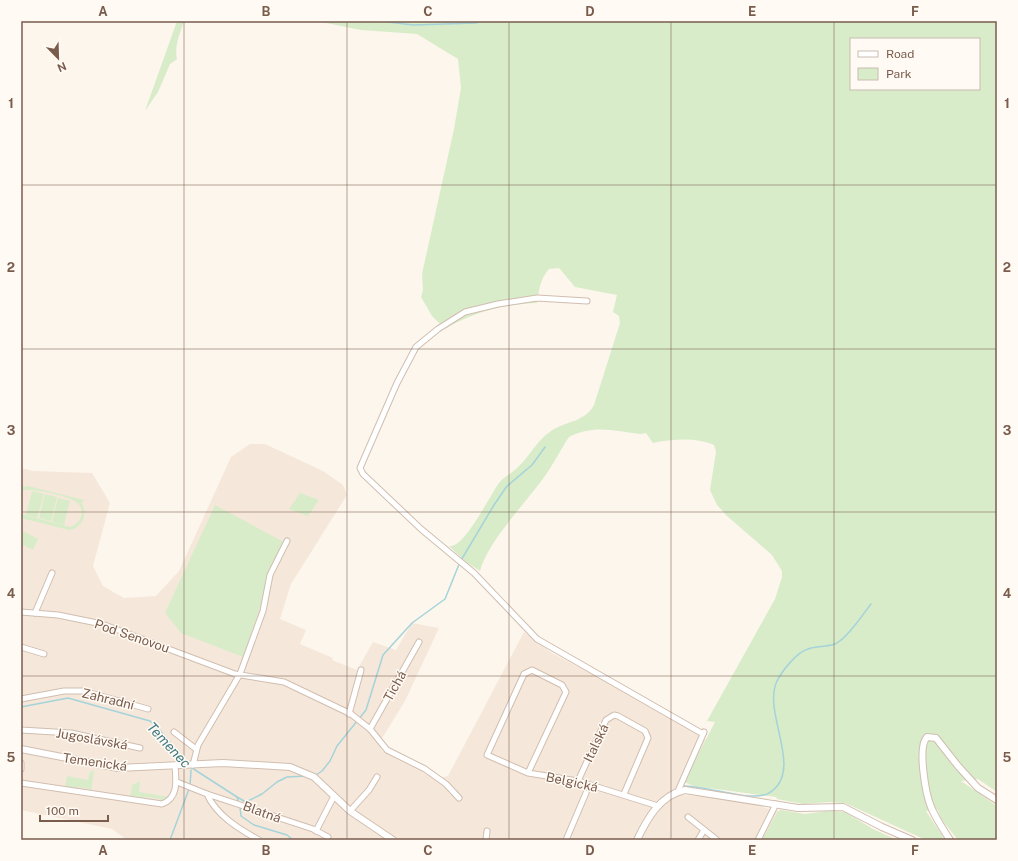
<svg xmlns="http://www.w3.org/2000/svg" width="1018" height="861" font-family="'Public Sans',sans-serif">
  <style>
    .residential { fill: #f5e8da }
    .green { fill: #d8ecc9; fill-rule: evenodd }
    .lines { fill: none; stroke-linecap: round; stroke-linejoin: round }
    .stream { stroke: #a5d3da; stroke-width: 1.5 }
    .minor-casing { stroke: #d1beb0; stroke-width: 7 }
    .tertiary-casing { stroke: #d1beb0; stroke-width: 8 }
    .minor { stroke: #fff; stroke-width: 5 }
    .tertiary { stroke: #fff; stroke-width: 6 }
    .grid { fill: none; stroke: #7a5c4d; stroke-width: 1; stroke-opacity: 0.55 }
    .labels { text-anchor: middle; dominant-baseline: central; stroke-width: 3; stroke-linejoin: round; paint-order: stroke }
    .street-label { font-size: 13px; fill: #7a5c4d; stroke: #fffaf3 }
    .water-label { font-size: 14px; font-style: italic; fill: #437c86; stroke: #fffaf3 }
    .neatline { fill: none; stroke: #7a5c4d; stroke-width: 1.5 }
    .grid-label { font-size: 13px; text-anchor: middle; font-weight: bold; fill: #7a5c4d }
  </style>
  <rect width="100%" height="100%" fill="#fdf6ec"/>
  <!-- residential -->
  <path class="residential" d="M250 444H265L323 471 343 485 347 495 291 584 280 619 306 630 300 644 333 658 332 660 357 670 373 642 396 650 412 623 439 628 405 701 381 740V750L435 779 448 776 524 632 552 653 607 682 707 740 686 778 679 795 702 796 738 801 778 811 763 840H127L112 829 21 810V468L33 471 92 473 110 503 93 566 103 586 124 598 156 596 179 571 231 457Z"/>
  <!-- green -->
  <g class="green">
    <path d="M177 21H184C180 34 174 46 177 59L170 64 158 92 145 111Z"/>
    <path d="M316 21H997V792L978 779 961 781 997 806V840H958L942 820 937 809 926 811 945 840H926L845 803 830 802 803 804 777 799 776 797 694 786 684 782 715 722 707 721 775 599 782 577V571L772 555 727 516 717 505 710 490 716 452 714 445C696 437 672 439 653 443L646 433 641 434C616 431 593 424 569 437 567 439 551 468 547 473 529 500 488 540 480 571L466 562 449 546C464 549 490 495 499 483 504 477 512 473 518 467 530 456 537 440 551 431 566 421 585 422 594 405L620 323 619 316 613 312 617 295 575 287 559 268 549 269C540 279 539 290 537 303 504 304 473 312 445 329L432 316 421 297 423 290 422 274 454 129 461 88 458 59 417 34 361 30ZM851 39H979V89H851Z"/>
    <path d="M28 486 84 500 83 502H81C89 514 82 528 69 530L21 518V514L70 527C75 525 80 522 81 516 83 511 81 505 76 502 69 496 30 487 21 491V487Z"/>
    <path d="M32 491 44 494 37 518 26 515Z"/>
    <path d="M300 493 319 500 308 516 289 509Z"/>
    <path d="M45 494 57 497 51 521 39 518Z"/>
    <path d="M58 498 70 501 64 525 52 522Z"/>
    <path d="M215 505 284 542 267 577 262 602 243 657 181 633 165 613Z"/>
    <path d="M21 530 38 539 33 550 21 544Z"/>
    <path d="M93 770 94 771 91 792H87L90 789 78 787 74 790V787H65L67 776 88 780 90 771 92 772Z"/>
    <path d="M140 781 139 792 169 797 163 802 159 801 161 799 145 797 141 799V797L132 796 130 798 132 785Z"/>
    <path d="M781 810 805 814 827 811 845 812 873 829 897 840H762L778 811Z"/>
  </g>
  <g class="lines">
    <!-- stream -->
    <g class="stream">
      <path d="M380 21 413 25 476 23 481 21"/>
      <path d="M21 707 68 698 150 721 159 729 186 763"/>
      <path d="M189 766 237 797 239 804"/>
      <path d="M316 775 322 771 330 761 337 746 366 710 383 655 412 623 445 599 460 562 494 505 507 486 532 465 545 447"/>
      <path d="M190 786 191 770"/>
      <path d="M683 786C708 786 743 800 764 795 767 795 770 792 772 791 803 768 762 712 777 681 782 671 797 652 808 649 816 646 826 647 835 644 847 639 863 614 871 604"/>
      <path d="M237 797 246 802 262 794 277 782 287 777 306 776"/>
      <path d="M240 807 241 816 254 825 287 835 293 840"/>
      <path d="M170 840 189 789"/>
    </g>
    <defs>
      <g id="minor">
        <path d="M587 301 537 298 498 304 465 312 438 329 416 347 397 383 360 468 363 474 421 529 474 573 537 639 703 734"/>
        <path d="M21 612 58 615 102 624 235 674 284 682 351 714 370 729 387 750 425 769 446 784 459 798"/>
        <path d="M35 613 52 573"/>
        <path d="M21 647 44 654"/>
        <path d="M21 699 64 691H83L148 709"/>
        <path d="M349 714 361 670"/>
        <path d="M370 729 419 642"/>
        <path d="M21 730 71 733 140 748"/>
        <path d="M174 732 196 749"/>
        <path d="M21 763V769"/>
        <path d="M193 765 198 745 240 674 263 611 270 575 287 541"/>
        <path d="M528 773 566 692 562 685 532 670 524 674 487 755 528 773 578 781 658 806"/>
        <path d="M578 781 606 720 614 715 618 716 645 731 648 738 624 794"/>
        <path d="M177 782 207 794C216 815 239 829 259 840"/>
        <path d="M21 783 162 804C179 798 176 780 175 766"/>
        <path d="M678 791 704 732"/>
        <path d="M207 794 313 829 328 837"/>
        <path d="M350 811 369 790 377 777"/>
        <path d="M688 817 717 840"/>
        <path d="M316 831 334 796"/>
        <path d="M486 840 487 831"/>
        <path d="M566 840 586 793"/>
        <path d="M698 840 704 830"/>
        <path d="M758 840 776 804"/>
      </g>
      <g id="tertiary">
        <path d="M21 749 118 768 223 763 290 767 314 777 350 811 393 840"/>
        <path d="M637 840C647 819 660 795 685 790L798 808 843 807 882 827 912 840"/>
        <path d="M950 840C943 829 936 819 931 807 926 795 917 747 927 737L936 738 958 766 978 788 997 800"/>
      </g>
    </defs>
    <!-- minor casing -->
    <use href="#minor" class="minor-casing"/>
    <!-- tertiary casing -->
    <use href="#tertiary" class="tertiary-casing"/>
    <!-- minor -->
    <use href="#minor" class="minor"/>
    <!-- tertiary -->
    <use href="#tertiary" class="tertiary"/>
  </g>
  <!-- grid -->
  <path class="grid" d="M184 21V840M347 21V840M509 21V840M671 21V840M834 21V840M21 185H997M21 349H997M21 512H997M21 676H997"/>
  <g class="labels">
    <!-- street labels -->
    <g class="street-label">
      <text transform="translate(132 636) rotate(19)">Pod Senovou</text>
      <text transform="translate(395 686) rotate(-61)">Tichá</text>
      <text transform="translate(108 699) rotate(14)">Zahradní</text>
      <text transform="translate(92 739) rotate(10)">Jugoslávská</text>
      <text transform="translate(596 743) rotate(-64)">Italská</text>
      <text transform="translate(95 762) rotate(8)">Temenická</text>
      <text transform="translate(572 782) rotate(12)">Belgická</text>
      <text transform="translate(262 812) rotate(20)">Blatná</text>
    </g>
    <!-- water labels -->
    <g class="water-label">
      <text transform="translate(169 745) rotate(47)">Temenec</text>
    </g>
  </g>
  <!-- border -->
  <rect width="1018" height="861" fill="none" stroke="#fffaf3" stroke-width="44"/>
  <!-- legend -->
  <rect x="850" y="38" width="130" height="52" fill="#fffaf3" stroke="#cabbb1"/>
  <rect x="858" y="51" width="20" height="6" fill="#ffffff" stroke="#cabbb1"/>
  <text x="886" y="58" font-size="12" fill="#7a5c4d">Road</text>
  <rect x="858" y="68" width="20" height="12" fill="#d8ecc9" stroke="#cabbb1"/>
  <text x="886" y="78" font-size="12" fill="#7a5c4d">Park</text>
  <!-- north arrow -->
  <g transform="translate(58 58) rotate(157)" stroke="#fffaf3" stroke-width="3" paint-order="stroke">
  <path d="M0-3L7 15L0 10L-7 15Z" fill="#7a5c4d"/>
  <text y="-6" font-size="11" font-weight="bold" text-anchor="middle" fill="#7a5c4d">N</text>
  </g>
  <!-- scale -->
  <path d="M40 815v6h68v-6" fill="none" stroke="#7a5c4d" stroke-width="2"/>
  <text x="46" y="815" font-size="12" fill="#7a5c4d" stroke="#fffaf3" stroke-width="3" paint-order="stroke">100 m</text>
  <rect x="22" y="22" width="974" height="817" class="neatline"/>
  <g class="grid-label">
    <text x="103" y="16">A</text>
    <text x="266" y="16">B</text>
    <text x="428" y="16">C</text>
    <text x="590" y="16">D</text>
    <text x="752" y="16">E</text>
    <text x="915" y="16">F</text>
    <text x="11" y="108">1</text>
    <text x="1007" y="108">1</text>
    <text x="11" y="272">2</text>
    <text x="1007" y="272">2</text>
    <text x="11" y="435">3</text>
    <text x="1007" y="435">3</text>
    <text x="11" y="598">4</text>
    <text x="1007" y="598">4</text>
    <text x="11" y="762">5</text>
    <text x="1007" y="762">5</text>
    <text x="103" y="855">A</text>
    <text x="266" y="855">B</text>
    <text x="428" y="855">C</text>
    <text x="590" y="855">D</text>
    <text x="752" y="855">E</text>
    <text x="915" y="855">F</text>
  </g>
</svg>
